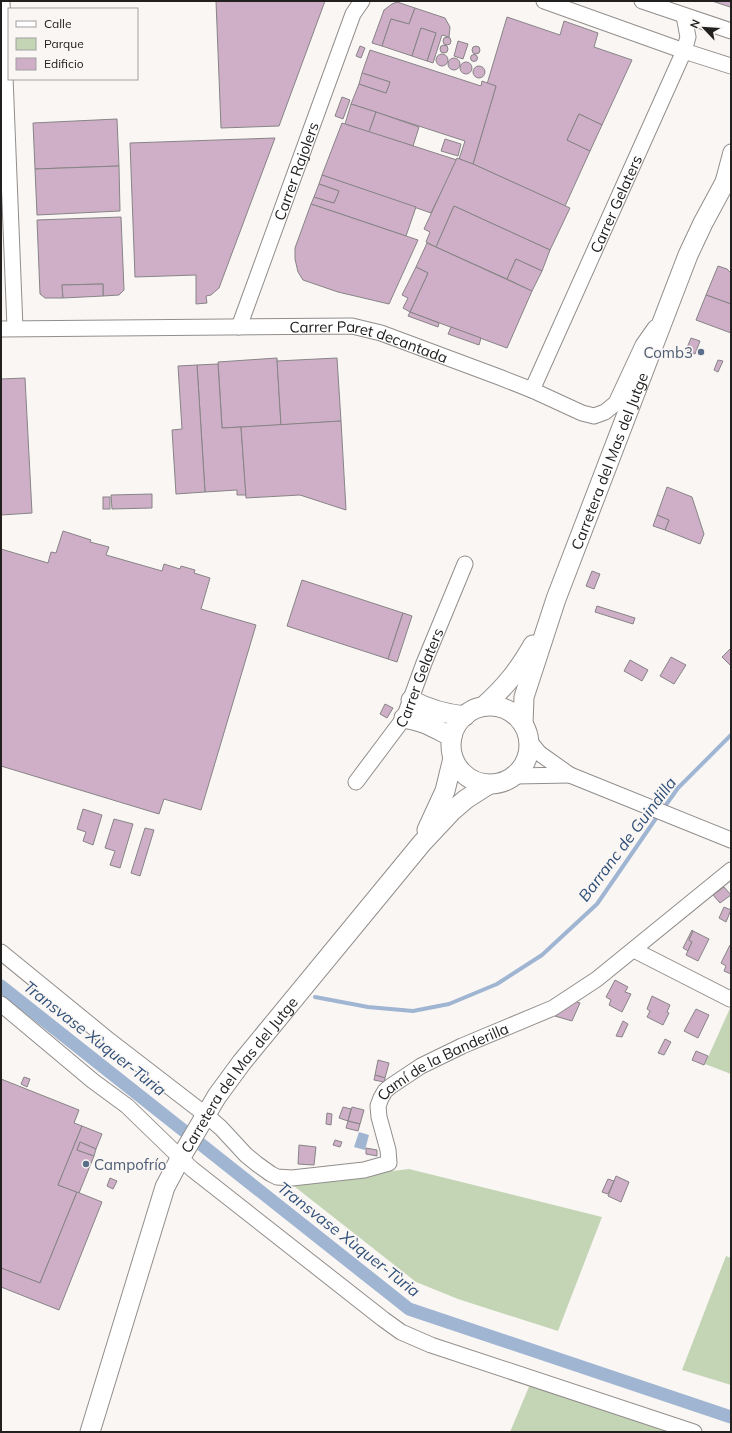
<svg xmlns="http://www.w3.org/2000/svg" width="732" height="1433" font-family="Mulish,sans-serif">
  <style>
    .green { fill: #c4d5b5 }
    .water { fill: #9fb5d2 }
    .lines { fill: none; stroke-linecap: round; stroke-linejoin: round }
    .stream { stroke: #9fb5d2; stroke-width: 4 }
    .canal { stroke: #9fb5d2; stroke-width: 13 }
    .building { fill: #ceafc7; stroke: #878486 }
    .minor-casing { stroke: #918e8c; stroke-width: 17 }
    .tertiary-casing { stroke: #918e8c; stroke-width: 21 }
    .minor { stroke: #fff; stroke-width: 15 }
    .tertiary { stroke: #fff; stroke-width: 19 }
    .service-dot { fill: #5c6f8a; stroke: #faf6f4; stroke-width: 1.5 }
    .labels { text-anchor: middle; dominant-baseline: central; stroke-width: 3; stroke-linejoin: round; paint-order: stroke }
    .street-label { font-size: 15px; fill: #21201f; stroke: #faf6f4 }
    .service-label { font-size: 15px; fill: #4e5e75; stroke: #faf6f4; text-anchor: end }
    .water-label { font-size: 16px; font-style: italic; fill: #2e4f78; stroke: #faf6f4 }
  </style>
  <rect width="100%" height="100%" fill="#faf6f4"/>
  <!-- green -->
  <g class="green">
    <path d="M731 1006V1074L705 1064Z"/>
    <path d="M409 1169 602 1217 558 1331 458 1299 416 1282 290 1183Z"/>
    <path d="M726 1256 731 1258V1385L682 1370Z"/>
    <path d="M531 1382 676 1432H510Z"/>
  </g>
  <!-- water -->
  <path class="water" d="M359 1132 369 1135 365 1150 354 1147Z"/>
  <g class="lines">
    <!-- stream -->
    <g class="stream">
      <path d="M663 809 678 788 731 735"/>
      <path d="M315 997 368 1007 413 1011 449 1004 497 984 542 955 597 904 659 814"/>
    </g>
    <!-- canal -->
    <path class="canal" d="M1 986 409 1309 731 1417"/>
  </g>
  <!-- building -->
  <g class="building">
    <path d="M216 1H325L279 126 221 128Z"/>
    <path d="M712 1H731V4L730 7Z"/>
    <path d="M397 2 415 8 409 24 391 19 382 46 372 43 384 10 392 4Z"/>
    <path d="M415 8 445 18 450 27 449 37 442 35 433 63 427 61 436 33 421 28 412 56 382 46 391 19 409 24Z"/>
    <path d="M507 17 560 35 564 21 598 33 594 47 632 60 602 125 579 114 567 140 590 151 565 206 473 164 496 86 487 84Z"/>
    <path d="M421 28 436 33 427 61 412 56Z"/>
    <circle cx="447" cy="41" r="4"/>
    <path d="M458 41 468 44 463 59 454 56Z"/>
    <circle cx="444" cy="49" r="4"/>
    <path d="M360 46 365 48 361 58 356 56Z"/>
    <circle cx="476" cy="50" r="4"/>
    <path d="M370 50 481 86 482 81 496 86 473 164 459 159 465 141 351 104 359 84 386 93 390 82 362 73Z"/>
    <circle cx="442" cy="60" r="6"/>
    <circle cx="474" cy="58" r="3.5"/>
    <circle cx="454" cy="64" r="6"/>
    <circle cx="466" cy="68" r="6"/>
    <circle cx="479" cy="72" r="6"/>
    <path d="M362 73 390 82 386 93 359 84Z"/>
    <path d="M342 97 350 100 343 119 335 116Z"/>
    <path d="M351 104 376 112 369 132 345 124Z"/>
    <path d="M376 112 419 127 413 146 369 132Z"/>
    <path d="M579 114 602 125 590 151 567 140Z"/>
    <path d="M117 119 119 166 35 169 33 123Z"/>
    <path d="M342 123 457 160 431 213 322 175Z"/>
    <path d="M275 138 219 288 211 295 206 296 207 303 196 304V275L135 277 130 143Z"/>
    <path d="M445 139 461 144 458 156 441 151Z"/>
    <path d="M457 158 473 164 570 208 550 250 454 206 436 247 426 242 430 232 424 229Z"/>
    <path d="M119 166 120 211 37 215 35 169Z"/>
    <path d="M322 175 416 207 406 236 311 204 314 197 334 203 339 191 319 184Z"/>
    <path d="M319 184 339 191 334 203 314 197Z"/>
    <path d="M311 204 418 240 389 304 338 292 303 280 298 272 295 259V248Z"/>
    <path d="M454 206 550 250 542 271 516 259 507 279 436 247Z"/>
    <path d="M121 217 124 290 119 295 103 296V284L62 285 63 298H45L40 294 37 220Z"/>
    <path d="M427 243 532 291 507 348 410 312 428 273 416 267Z"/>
    <path d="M516 259 542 271 532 291 507 279Z"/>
    <path d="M718 266 727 269 731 273V304L706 295Z"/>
    <path d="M416 267 428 273 410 312 403 308 408 298 402 295Z"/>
    <path d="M103 284V296L63 298 62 285Z"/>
    <path d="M706 295 731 304V333L696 320Z"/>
    <path d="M410 312 439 323 438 327 408 316Z"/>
    <path d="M451 327 481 338 479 345 448 334Z"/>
    <path d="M691 338 700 341 695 354 686 350Z"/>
    <path d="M277 358 281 425 222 428 218 362Z"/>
    <path d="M337 358 341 421 281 425 277 361Z"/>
    <path d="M718 360 723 361 718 372 714 370Z"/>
    <path d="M218 364 222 428 241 427 246 495H237V490L205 492 197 365Z"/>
    <path d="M197 365 205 492 176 494 172 430 182 429 178 366Z"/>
    <path d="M25 378 32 513 1 515V379Z"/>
    <path d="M341 421 346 510 300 495 246 498 241 427Z"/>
    <path d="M667 487 692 497 704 534 700 544 665 530 669 520 657 515Z"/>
    <path d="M152 494V508L112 509 111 495Z"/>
    <rect x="103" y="497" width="7" height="12"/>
    <path d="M657 515 669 520 665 530 653 526Z"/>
    <path d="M63 531 91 540 90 542 109 547 106 555 162 571 164 564 180 569 181 566 195 570 194 573 210 578 201 609 256 625 201 810 164 799 159 814 1 766V549L48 563 51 552 56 553Z"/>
    <path d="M592 571 600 574 594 589 586 586Z"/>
    <path d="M302 580 403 613 388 659 287 626Z"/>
    <path d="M597 606 635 618 633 624 595 612Z"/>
    <path d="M403 613 412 616 397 662 388 659Z"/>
    <path d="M731 648V666L722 657Z"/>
    <path d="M671 657 686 665 674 684 660 676Z"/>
    <path d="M630 660 648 670 642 681 624 671Z"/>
    <path d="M385 704 393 708 387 718 380 714Z"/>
    <path d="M83 809 102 815 93 845 83 841 86 832 77 829Z"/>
    <path d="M114 819 133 824 120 868 110 865 115 851 105 848Z"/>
    <path d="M145 828 154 830 140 876 131 873Z"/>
    <path d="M724 887 731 895 720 903 713 895Z"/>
    <path d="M724 907 731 910 726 922 719 918Z"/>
    <path d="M692 930 693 931 689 940 692 942 688 951 683 948Z"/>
    <path d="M693 931 709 939 698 961 686 955 692 942 689 940Z"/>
    <path d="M730 945 731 946V974L724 971 726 966 721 963Z"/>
    <path d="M615 980 628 987 625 992 631 994 622 1012 609 1005 611 1000 606 997Z"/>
    <path d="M652 996 670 1005 667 1012 669 1013 663 1025 647 1017 650 1011 647 1009Z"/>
    <path d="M574 1001 580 1003 572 1021 555 1016Z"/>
    <path d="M696 1009 709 1015 698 1038 684 1031Z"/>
    <path d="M623 1021 628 1024 622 1037 616 1036Z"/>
    <path d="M665 1039 671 1042 664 1055 658 1053Z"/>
    <path d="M696 1051 708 1056 704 1065 692 1060Z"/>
    <path d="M378 1060 389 1063 385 1078 375 1075Z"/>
    <path d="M375 1075 385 1078 384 1082 374 1080Z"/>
    <path d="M24 1077 30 1079 27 1087 21 1084Z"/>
    <path d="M1 1079 79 1110 74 1123 82 1126 58 1185 77 1192 40 1283 1 1268Z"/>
    <path d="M343 1107 351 1109 348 1121 339 1118Z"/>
    <path d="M352 1107 364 1110 360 1124 348 1121Z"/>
    <path d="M327 1113 332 1114 331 1125 326 1124Z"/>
    <path d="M348 1121 360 1124 358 1131 346 1128Z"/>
    <path d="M82 1126 102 1134 96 1149 80 1142 77 1150 94 1156 79 1193 58 1185Z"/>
    <path d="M335 1140 342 1142 340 1147 333 1145Z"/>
    <path d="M80 1142 96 1149 94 1156 77 1150Z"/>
    <path d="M299 1145 316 1147 314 1165 298 1164Z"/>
    <path d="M366 1148 377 1150V1156L366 1154Z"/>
    <path d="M616 1176 629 1182 621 1202 608 1196Z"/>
    <path d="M110 1178 117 1181 113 1189 107 1186Z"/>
    <path d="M608 1179 614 1181 608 1194 602 1192Z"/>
    <path d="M77 1192 102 1202 59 1310 1 1287V1268L40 1283Z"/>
  </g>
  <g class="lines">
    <defs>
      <g id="minor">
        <path d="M2 1 15 328"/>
        <path d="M544 1 684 51 731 66"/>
        <path d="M642 1 731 31"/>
        <path d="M723 182 731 152"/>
        <path id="s1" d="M239 327 353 14 362 1"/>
        <path id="s2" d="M1 329 352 326 381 333 499 377 532 390 582 413 594 416 605 412 616 403 643 345 655 328"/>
        <path id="s3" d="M532 390 684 51 688 37 684 16"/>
        <path d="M570 775 731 840"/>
        <path d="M515 776 570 775 539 753 530 742"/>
        <path id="s4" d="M356 782 404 718 424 663 465 564"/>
        <path d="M634 950 730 999"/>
        <path id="s5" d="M1 952 110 1041 206 1115 221 1128 246 1155 257 1164 271 1174 277 1177 292 1178 364 1170 389 1163 388 1150 379 1117 378 1106 381 1098 385 1091 391 1086 421 1066 462 1046 553 1008 597 979 731 870"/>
        <path d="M1 1004 93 1081 127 1106 192 1169 383 1319 401 1332 431 1345 694 1432"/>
      </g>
      <g id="tertiary">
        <path d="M411 700C428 709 445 714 465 716"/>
        <circle cx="490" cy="745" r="39"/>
        <path d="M484 706C506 686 518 671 533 645"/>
        <path d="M404 718C424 721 434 728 452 737"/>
        <path id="s6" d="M523 724 524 697 556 599 688 255 703 223 731 171"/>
        <path d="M427 830 445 791 453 758"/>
        <path id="s7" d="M90 1432 165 1187 181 1157 217 1096 242 1062 422 843 452 811 466 799 488 785"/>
      </g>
    </defs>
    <!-- minor casing -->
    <use href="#minor" class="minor-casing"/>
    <!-- tertiary casing -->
    <use href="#tertiary" class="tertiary-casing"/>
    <!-- minor -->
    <use href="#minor" class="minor"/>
    <!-- tertiary -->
    <use href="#tertiary" class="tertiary"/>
  </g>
  <!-- markers -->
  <g class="service-dot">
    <circle cx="701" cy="352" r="4"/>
    <circle cx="86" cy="1164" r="4"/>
  </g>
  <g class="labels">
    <!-- street labels -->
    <g class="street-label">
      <text stroke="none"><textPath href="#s1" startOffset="166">Carrer Rajolers</textPath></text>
      <text stroke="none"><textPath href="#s3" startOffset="204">Carrer Gelaters</textPath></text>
      <text stroke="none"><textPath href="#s2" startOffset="370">Carrer Paret decantada</textPath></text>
      <text stroke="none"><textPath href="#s6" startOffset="278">Carretera del Mas del Jutge</textPath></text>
      <text stroke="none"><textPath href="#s4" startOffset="123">Carrer Gelaters</textPath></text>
      <text stroke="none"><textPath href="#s5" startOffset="610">Camí de la Banderilla</textPath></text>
      <text stroke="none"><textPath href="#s7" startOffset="391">Carretera del Mas del Jutge</textPath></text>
    </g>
    <!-- service labels -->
    <g class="service-label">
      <text x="693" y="352">Comb3</text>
      <text x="94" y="1164" text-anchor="start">Campofrío</text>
    </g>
    <!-- water labels -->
    <g class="water-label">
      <text transform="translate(627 839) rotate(-53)">Barranc de Guindilla</text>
      <text transform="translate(95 1038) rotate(38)">Transvase Xùquer-Tùria</text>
      <text transform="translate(349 1239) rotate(38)">Transvase Xùquer-Tùria</text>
    </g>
  </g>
  <!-- border -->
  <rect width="732" height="1433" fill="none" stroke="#21201f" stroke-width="4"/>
  <!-- legend -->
  <rect x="8" y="8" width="130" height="72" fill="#faf6f4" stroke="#a3a09f"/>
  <rect x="16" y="21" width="20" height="6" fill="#ffffff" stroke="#a3a09f"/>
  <text x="44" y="28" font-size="12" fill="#21201f">Calle</text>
  <rect x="16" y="38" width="20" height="12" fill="#c4d5b5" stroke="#a3a09f"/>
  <text x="44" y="48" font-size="12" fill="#21201f">Parque</text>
  <rect x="16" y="58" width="20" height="12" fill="#ceafc7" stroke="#a3a09f"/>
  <text x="44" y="68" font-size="12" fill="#21201f">Edificio</text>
  <!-- north arrow -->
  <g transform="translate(704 28) rotate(295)" stroke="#faf6f4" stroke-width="3" paint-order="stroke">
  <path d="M0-3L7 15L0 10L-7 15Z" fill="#21201f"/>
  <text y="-6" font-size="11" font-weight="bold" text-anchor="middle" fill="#21201f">N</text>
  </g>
</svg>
